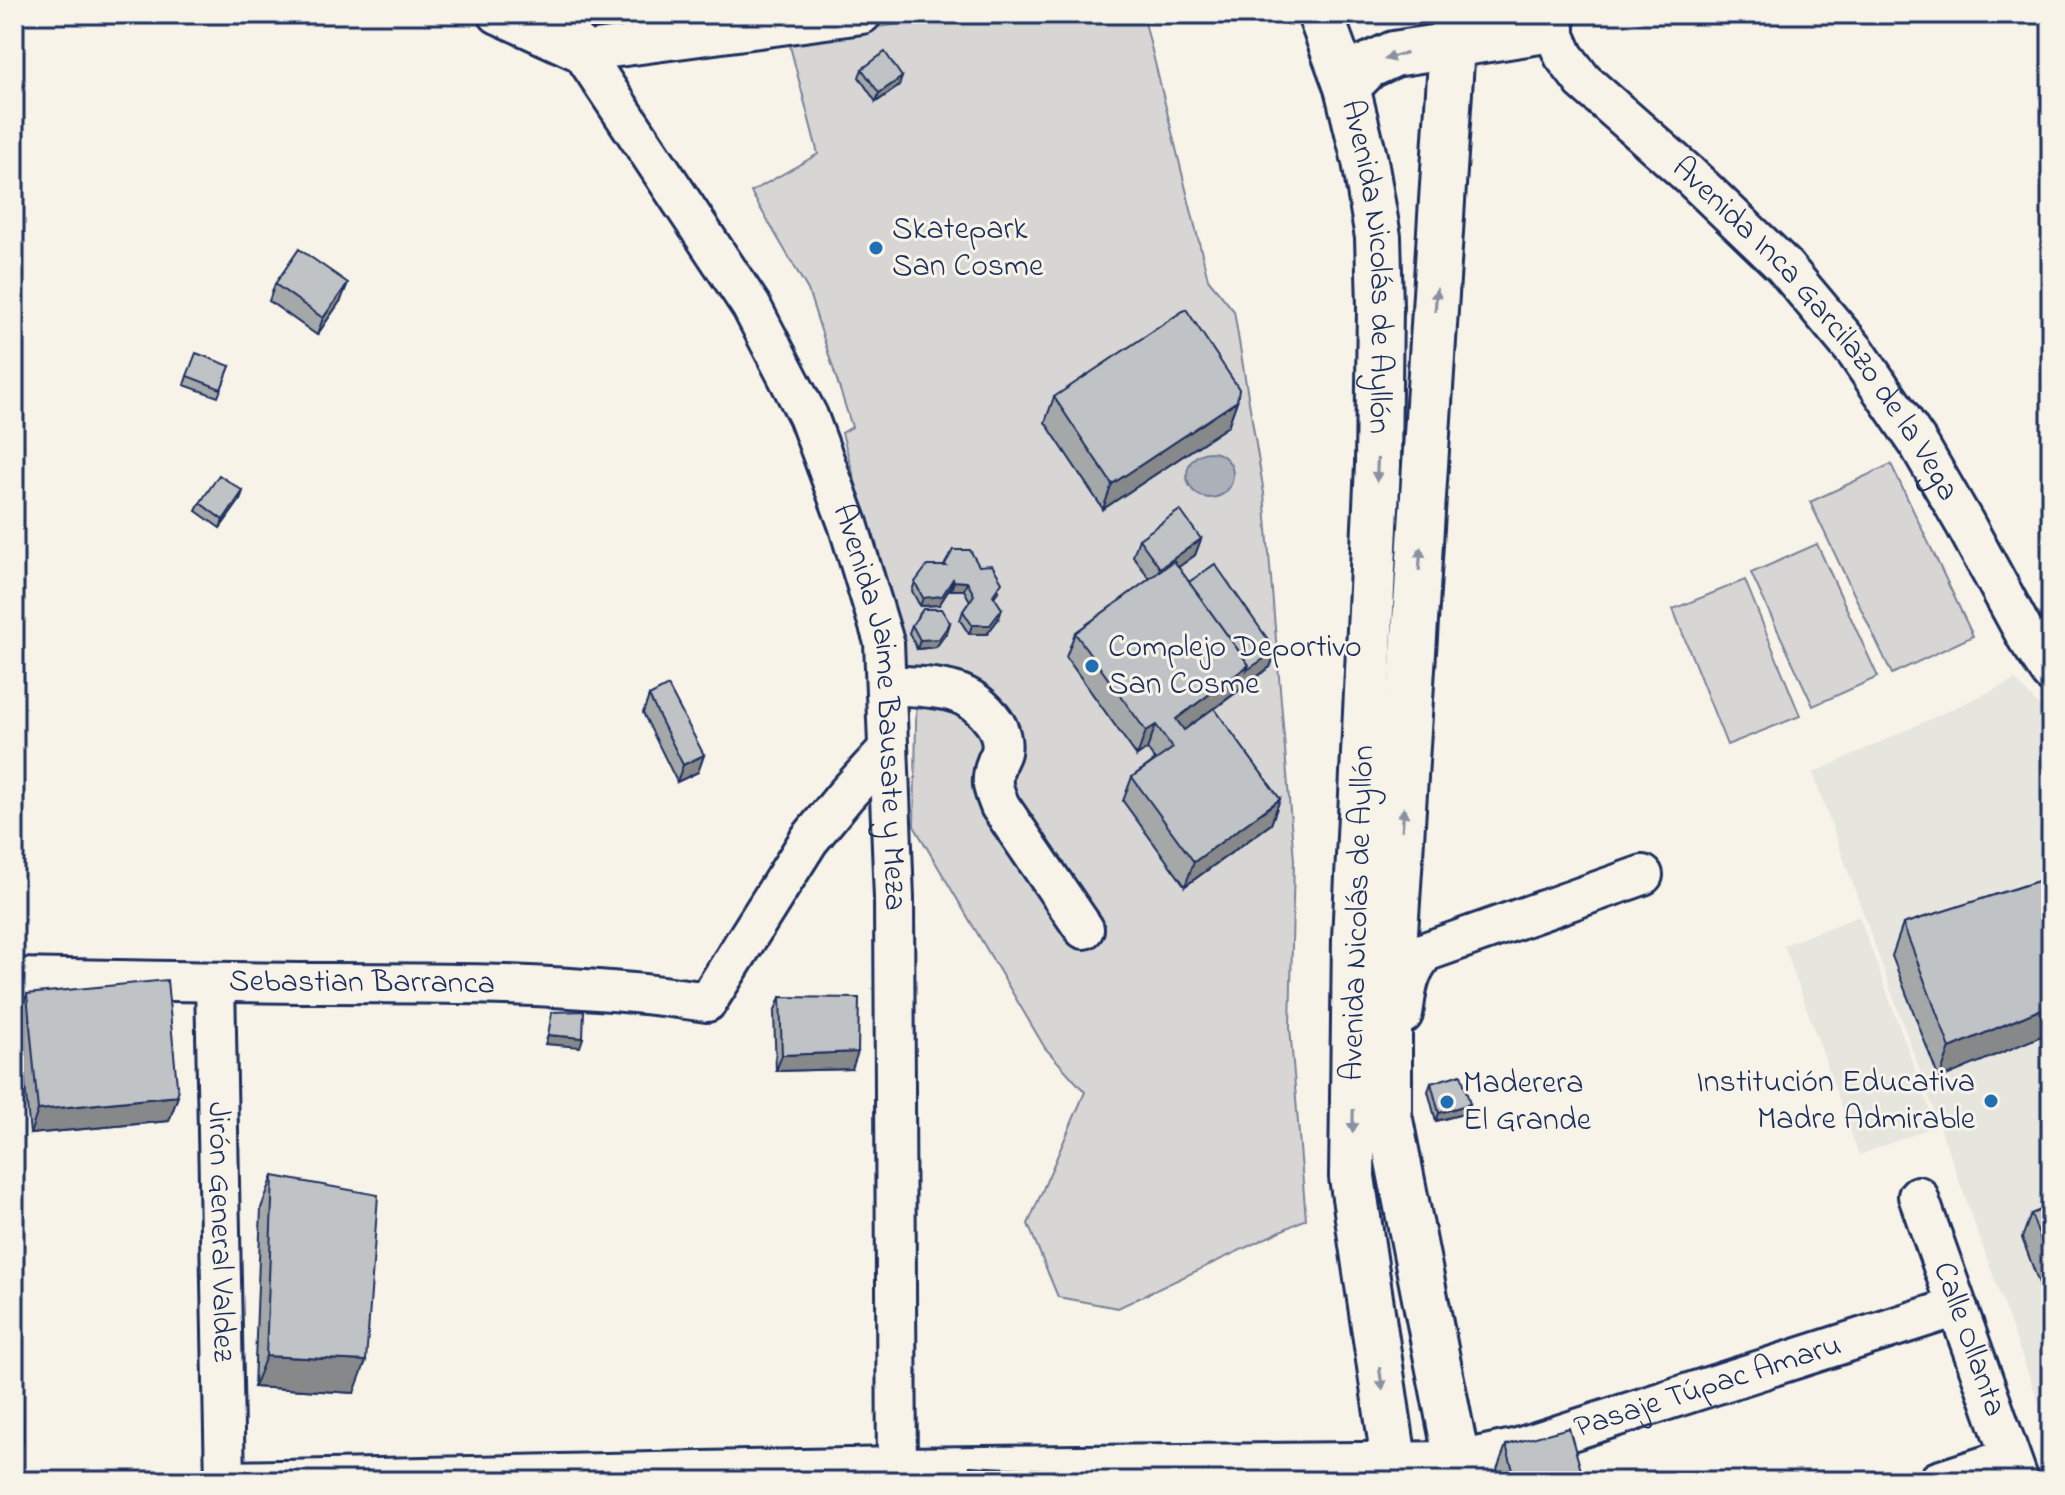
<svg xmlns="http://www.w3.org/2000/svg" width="2065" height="1495" font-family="'Indie Flower',sans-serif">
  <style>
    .built { fill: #e6e5de }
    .green { fill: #d7d6d4; stroke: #798299; stroke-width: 2 }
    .water { fill: #acb0b9; stroke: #727c95; stroke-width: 2 }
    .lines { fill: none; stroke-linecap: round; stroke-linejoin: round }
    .minor-casing { stroke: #1b2f5e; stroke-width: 44 }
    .major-casing { stroke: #1b2f5e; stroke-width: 50 }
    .minor { stroke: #f7f3e8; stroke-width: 38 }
    .major { stroke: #f7f3e8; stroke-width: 44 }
    .wall { fill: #a5a8a9; stroke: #1b2f5e; stroke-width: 2 }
    .shaded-wall { fill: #86888a; stroke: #1b2f5e; stroke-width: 2 }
    .building { fill: #c0c3c5; stroke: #1b2f5e; stroke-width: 2 }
    .oneway { fill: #8991a3 }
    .poi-dot { fill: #1f6fb2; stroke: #f7f3e8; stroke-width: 3 }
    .labels { text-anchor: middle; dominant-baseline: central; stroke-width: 6; stroke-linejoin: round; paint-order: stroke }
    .poi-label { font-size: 32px; fill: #1b2f5e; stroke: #f7f3e8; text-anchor: start }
    .street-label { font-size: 32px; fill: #1b2f5e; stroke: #f7f3e8 }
  </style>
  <rect width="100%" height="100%" fill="#f7f3e8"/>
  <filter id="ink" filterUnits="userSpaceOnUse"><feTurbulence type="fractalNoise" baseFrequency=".0125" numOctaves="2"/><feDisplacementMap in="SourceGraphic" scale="16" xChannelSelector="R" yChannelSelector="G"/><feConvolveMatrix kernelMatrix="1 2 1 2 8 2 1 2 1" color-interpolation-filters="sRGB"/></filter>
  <g filter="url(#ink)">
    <!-- built -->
    <g class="built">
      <path d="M625 14H738L638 28Z"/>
      <path d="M2015 680 2051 719V1437L1813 773Z"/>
      <path d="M1859 916 1936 1126 1859 1155 1784 945Z"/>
    </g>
    <!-- green -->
    <g class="green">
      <path d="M982 14H1143L1208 279 1234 311 1264 493 1294 860 1290 1027 1306 1219 1118 1308 1058 1297 1028 1224 1085 1092 1045 1048 914 826 917 674 908 676 842 433 852 427 808 290 751 192 818 154 788 38Z"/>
      <path d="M1891 464 1973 636 1892 674 1810 502Z"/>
      <path d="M1817 544 1878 677 1813 706 1751 573Z"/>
      <path d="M1745 580 1800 716 1727 745 1673 609Z"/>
    </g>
    <!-- water -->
    <circle class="water" cx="1210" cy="475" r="23"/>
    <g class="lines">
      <defs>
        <g id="minor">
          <path d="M498 14 581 52 862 14"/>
          <path id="s1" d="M557 14 751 306 808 416 848 524 884 642 894 898 897 1481"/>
          <path id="s2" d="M1551 14 1552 29 1564 56 1583 81 1687 173 1783 265 1856 352 1918 443 1965 524 2027 638 2051 673"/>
          <path d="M886 685C929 688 967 683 994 722 1000 730 1003 742 1001 752 1000 756 997 760 996 764 990 782 993 789 1000 806L1084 929"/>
          <path id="s3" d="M14 978C109 980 205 982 300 983 436 983 573 982 707 1002L809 840 845 796 888 749"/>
          <path id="s4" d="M215 982 225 1481"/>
          <path d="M1403 1014C1407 987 1407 974 1425 952L1643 875"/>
          <path id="s5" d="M1918 1196 2019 1481"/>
          <path id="s6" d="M231 1481 897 1467 1457 1461 1518 1448 1957 1307"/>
          <path d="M1938 1481 2010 1458"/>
        </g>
        <g id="major">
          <path id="s7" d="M1320 14 1347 87 1365 161 1378 237 1380 306 1378 465 1355 939 1352 1177 1397 1481"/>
          <path d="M1454 14 1389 1026V1115L1461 1481"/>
          <path d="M1347 87 1368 66 1394 54 1552 29"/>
        </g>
      </defs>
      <!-- minor casing -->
      <use href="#minor" class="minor-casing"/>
      <!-- major casing -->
      <use href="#major" class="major-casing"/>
      <!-- minor -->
      <use href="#minor" class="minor"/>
      <!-- major -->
      <use href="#major" class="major"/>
    </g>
    <!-- wall -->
    <g class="wall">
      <path d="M862 69 899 86 876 102 859 77Z"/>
      <path d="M275 284 341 300 317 335 269 301Z"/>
      <path d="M230 366 218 397 184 385 187 376Z"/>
      <path d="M1054 397 1237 401 1228 426 1103 509 1045 422Z"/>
      <path d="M240 500 220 528 196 511 200 503Z"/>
      <path d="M1139 539H1201L1195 555 1178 567 1189 582 1276 651 1270 667 1241 687 1240 690 1214 709 1280 799 1271 824 1185 886 1123 801 1132 777 1155 760 1147 749 1137 756 1066 657 1075 633 1150 579 1133 556Z"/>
      <path d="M953 550 979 566 999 590 994 597 999 618 987 634H969L960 620 963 611 970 601 964 590H951L950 588 939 605 920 606 912 591 915 582 944 566Z"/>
      <path d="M950 623 947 632 936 647 917 649 909 633 912 625Z"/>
      <path d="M649 696 704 755 698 772 677 782 643 713Z"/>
      <path d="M2051 877 1939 1079 1892 956 1903 924Z"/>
      <path d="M27 994 178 1096 169 1121 30 1134 18 1018Z"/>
      <path d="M780 997 852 1069 776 1071 774 1013Z"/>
      <path d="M1431 1083 1467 1113 1436 1121 1428 1091Z"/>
      <path d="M273 1176 354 1393 254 1387 261 1208Z"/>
      <path d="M2051 1206V1281L2040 1286 2022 1238 2031 1214Z"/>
      <path d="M1506 1445 1584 1481H1500L1497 1469Z"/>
      <path d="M970 1466 1084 1481H965Z"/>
    </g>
    <!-- shaded-wall -->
    <g class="shaded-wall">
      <path d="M902 77 899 86 876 102 879 93Z"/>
      <path d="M348 283 341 300 317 335 323 318Z"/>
      <path d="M1237 401 1228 426 1103 509 1112 484Z"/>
      <path d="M243 491 240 500 220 528 223 520Z"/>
      <path d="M1201 539 1195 555 1154 585 1160 568Z"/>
      <path d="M953 579 950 588 939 605 920 606 923 598Z"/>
      <path d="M954 581 967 582 964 590H951Z"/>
      <path d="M1002 609 999 618 987 634H969L972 625Z"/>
      <path d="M950 623 947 632 936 647 917 649 920 640Z"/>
      <path d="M1276 651 1270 667 1169 742 1176 719 1249 665Z"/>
      <path d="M1156 725 1147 749 1137 756 1146 731Z"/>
      <path d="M704 755 698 772 677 782 683 765Z"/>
      <path d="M1280 799 1271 824 1185 886 1194 862Z"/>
      <path d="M2051 1005V1032L1939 1079 1950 1048Z"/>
      <path d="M548 1035 583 1038 580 1047 545 1044Z"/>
      <path d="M858 1052 852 1069 776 1071 782 1055Z"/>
      <path d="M178 1096 169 1121 30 1134 38 1110Z"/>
      <path d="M1470 1104 1467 1113 1436 1121 1439 1113Z"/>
      <path d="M2051 1260V1281L2040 1286 2049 1261Z"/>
      <path d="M14 1344H19L14 1359Z"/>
      <path d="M266 1356 366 1361 354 1393 254 1387Z"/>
      <path d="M14 1442H23L17 1458H14Z"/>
    </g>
    <!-- building -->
    <g class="building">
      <path d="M885 52 902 77 879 93 862 69Z"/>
      <path d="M299 249 348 283 323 318 275 284Z"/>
      <path d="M1186 309 1239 389 1237 401 1112 484 1054 397Z"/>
      <path d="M196 353 230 366 221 389 187 376Z"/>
      <path d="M219 475 243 491 223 520 200 503Z"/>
      <path d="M1180 510 1201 539 1160 568 1139 539Z"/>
      <path d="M953 550H970L979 566 992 565 1002 582 993 595 1002 609 990 625H972L963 611 974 595 967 582 954 581 953 579 942 596 923 598 915 582 927 566H946L945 564Z"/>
      <path d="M1174 561 1249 665 1176 719 1184 730 1214 708 1280 799 1194 862 1132 777 1173 748 1156 725 1146 731 1075 633Z"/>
      <path d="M1215 564 1276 651 1247 670 1249 665 1189 582Z"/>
      <path d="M923 609H941L950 623 939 639 920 640 912 625Z"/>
      <path d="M668 686 704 755 683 765 649 696Z"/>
      <path d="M2051 877V1005L1950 1048 1903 924Z"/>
      <path d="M167 980 178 1096 38 1110 27 994Z"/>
      <path d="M780 997 859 998 858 1052 782 1055Z"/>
      <path d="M584 1011 583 1038 548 1035 552 1012Z"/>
      <path d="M1461 1074 1470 1104 1439 1113 1431 1083Z"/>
      <path d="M273 1176 378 1195 366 1361 266 1356Z"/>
      <path d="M2051 1206V1260L2049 1261 2031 1214Z"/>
      <path d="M14 1321 20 1322 19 1344H14Z"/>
      <path d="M14 1387H22L23 1442H14Z"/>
      <path d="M1569 1428 1584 1481H1516L1506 1445Z"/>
      <path d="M970 1466 1084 1472V1481H969Z"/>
    </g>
    <!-- one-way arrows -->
    <defs><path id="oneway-solid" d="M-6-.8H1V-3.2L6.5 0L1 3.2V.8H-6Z" transform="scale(2)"/></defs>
    <g class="oneway">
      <use href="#oneway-solid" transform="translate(1395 56) rotate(163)"/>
      <use href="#oneway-solid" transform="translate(1436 300) rotate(-86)"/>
      <use href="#oneway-solid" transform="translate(1377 470) rotate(92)"/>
      <use href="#oneway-solid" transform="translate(1420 559) rotate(-86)"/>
      <use href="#oneway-solid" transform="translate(1403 819) rotate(-86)"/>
      <use href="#oneway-solid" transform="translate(1353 1121) rotate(91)"/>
      <use href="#oneway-solid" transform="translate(1381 1379) rotate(82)"/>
    </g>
  </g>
  <!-- markers -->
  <g class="poi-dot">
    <circle cx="876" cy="248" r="8"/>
    <circle cx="1092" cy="666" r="8"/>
    <circle cx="1991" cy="1101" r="8"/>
    <circle cx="1447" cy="1102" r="8"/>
  </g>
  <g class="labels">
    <!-- poi labels -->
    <g class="poi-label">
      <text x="892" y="230">Skatepark<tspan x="892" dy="37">San Cosme</tspan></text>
      <text x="1108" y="648">Complejo Deportivo<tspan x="1108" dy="37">San Cosme</tspan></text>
      <text x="1975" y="1083" text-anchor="end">Institución Educativa<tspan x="1975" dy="37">Madre Admirable</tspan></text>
      <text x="1463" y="1084">Maderera<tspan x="1463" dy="37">El Grande</tspan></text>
    </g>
    <!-- street labels -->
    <g class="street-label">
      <text stroke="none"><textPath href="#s7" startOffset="260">Avenida Nicolás de Ayllón</textPath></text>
      <text stroke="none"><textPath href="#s2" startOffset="418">Avenida Inca Garcilazo de la Vega</textPath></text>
      <text stroke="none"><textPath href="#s1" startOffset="776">Avenida Jaime Bausate y Meza</textPath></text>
      <text transform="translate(1359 913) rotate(-88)">Avenida Nicolás de Ayllón</text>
      <text stroke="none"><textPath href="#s3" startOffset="348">Sebastian Barranca</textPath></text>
      <text stroke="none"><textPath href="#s4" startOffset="250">Jirón General Valdez</textPath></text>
      <text stroke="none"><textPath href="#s5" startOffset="152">Calle Ollanta</textPath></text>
      <text stroke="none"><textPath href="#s6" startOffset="1488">Pasaje Túpac Amaru</textPath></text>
    </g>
  </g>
  <!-- margin -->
  <rect width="2065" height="1495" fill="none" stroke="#f7f3e8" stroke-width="48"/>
  <rect x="24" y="24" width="2017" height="1447" fill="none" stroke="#1b2f5e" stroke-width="3" filter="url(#ink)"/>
</svg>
